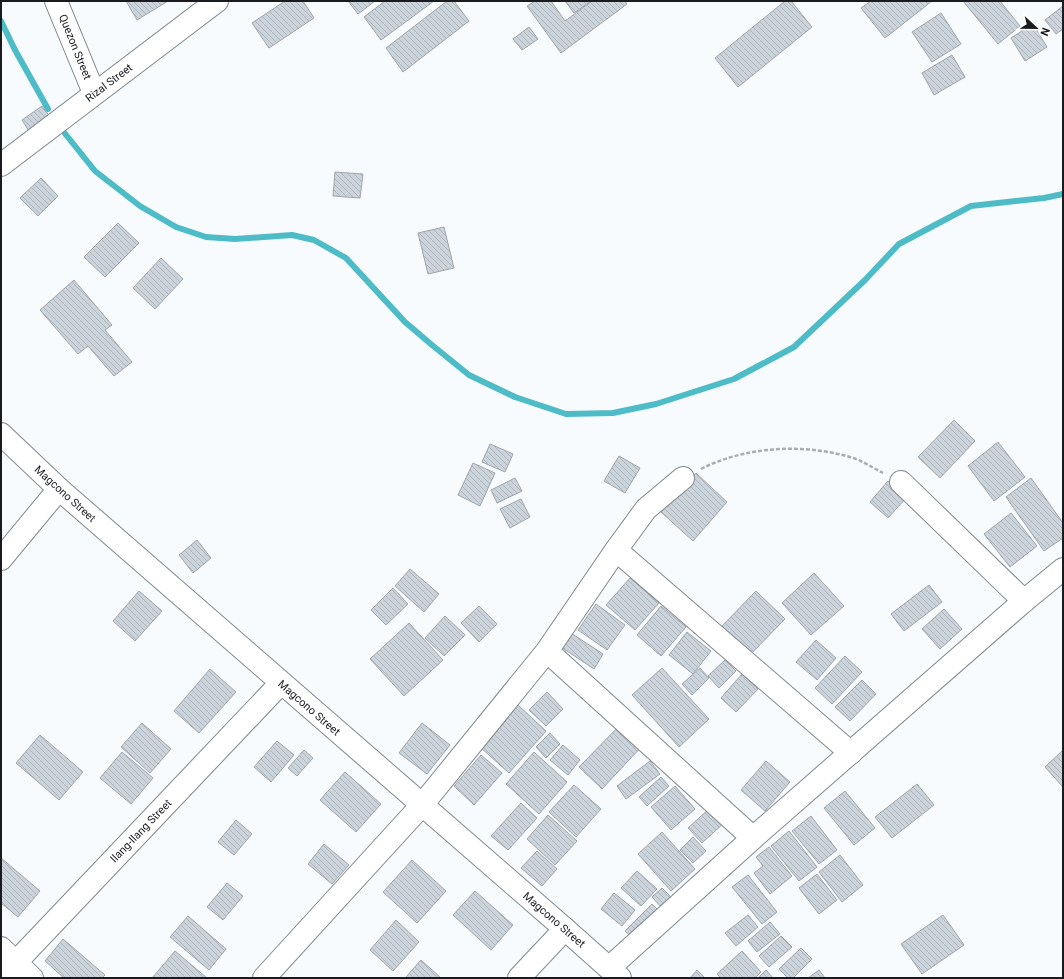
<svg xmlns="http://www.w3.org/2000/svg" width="1064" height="979" font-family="Roboto,sans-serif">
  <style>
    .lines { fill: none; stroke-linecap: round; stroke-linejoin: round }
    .stream { stroke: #4dbcc7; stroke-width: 6 }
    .building { fill: url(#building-back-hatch); stroke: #9ea5ad }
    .minor-casing { stroke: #80878e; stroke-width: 24 }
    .path { stroke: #aaadb0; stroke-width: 2.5; stroke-dasharray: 4 2; stroke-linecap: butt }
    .minor { stroke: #fff; stroke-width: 22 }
    .labels { text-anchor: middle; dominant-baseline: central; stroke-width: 3; stroke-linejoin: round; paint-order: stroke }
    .street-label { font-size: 11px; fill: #191b1e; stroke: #fff }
  </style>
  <defs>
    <pattern id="building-back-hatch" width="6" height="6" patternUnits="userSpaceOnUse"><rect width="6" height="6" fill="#cbd3db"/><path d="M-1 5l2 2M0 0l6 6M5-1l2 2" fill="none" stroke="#aeb5bc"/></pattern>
  </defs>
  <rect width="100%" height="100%" fill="#f8fbfe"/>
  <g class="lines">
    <!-- stream -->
    <g class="stream">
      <path d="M1 21 15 50 48 109"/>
      <path d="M63 131 95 171 140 206 176 227 206 237 235 239 292 235 314 240 346 258 405 322 432 345 469 375 515 397 566 414 613 413 656 404 734 379 794 347 865 280 899 244 971 206 1044 198 1063 194"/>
    </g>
  </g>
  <!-- building -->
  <g class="building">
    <path d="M126 1H168L137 20Z"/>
    <path d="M285 1H303L314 18 269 48 252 23Z"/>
    <path d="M348 1H375L358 14Z"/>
    <path d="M385 1H434L381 40 364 17Z"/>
    <path d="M447 1H454L469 21 403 72 386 48Z"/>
    <path d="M535 1H551L565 21 592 1H625L627 4 561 53 527 6Z"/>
    <path d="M565 1H591L574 13Z"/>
    <path d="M785 1H791L812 27 738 87 715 58Z"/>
    <path d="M871 1H932L885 38 861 8Z"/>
    <path d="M963 1H1000L1020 26 998 44Z"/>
    <path d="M1063 6V29L1056 34 1045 20Z"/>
    <path d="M941 13 961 44 932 62 912 32Z"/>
    <path d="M1033 24 1047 47 1025 61 1011 38Z"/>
    <path d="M529 27 538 39 522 50 513 39Z"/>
    <path d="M952 55 965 77 934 95 922 73Z"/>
    <path d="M42 106 53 121 32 136 22 120Z"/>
    <path d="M335 172 363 174 360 198 333 196Z"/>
    <path d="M41 178 58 196 38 216 20 198Z"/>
    <path d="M118 223 139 243 105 277 84 257Z"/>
    <path d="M444 227 454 268 428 274 418 233Z"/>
    <path d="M161 258 183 279 155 309 133 288Z"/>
    <path d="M74 280 112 325 105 330 132 362 114 376 88 346 78 354 40 310Z"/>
    <path d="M954 420 975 441 940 478 918 457Z"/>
    <path d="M998 442 1025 477 994 501 968 466Z"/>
    <path d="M490 444 513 454 505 472 482 462Z"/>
    <path d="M619 456 640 468 625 493 604 481Z"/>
    <path d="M473 463 495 473 480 506 458 495Z"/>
    <path d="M696 473 727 502 693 541 661 512Z"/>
    <path d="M515 478 522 491 497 503 491 490Z"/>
    <path d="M1031 478 1063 523V538L1044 551 1006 497Z"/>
    <path d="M888 481 907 497 888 518 870 502Z"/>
    <path d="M521 499 530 517 510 528 500 509Z"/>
    <path d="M1011 513 1037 546 1010 567 984 534Z"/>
    <path d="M197 540 211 558 193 573 179 555Z"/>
    <path d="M410 569 439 594 424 612 395 586Z"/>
    <path d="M814 573 844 606 811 635 782 603Z"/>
    <path d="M630 578 659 603 635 630 606 605Z"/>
    <path d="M929 585 942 602 904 631 891 614Z"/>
    <path d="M393 588 408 604 386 625 371 610Z"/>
    <path d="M139 591 162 611 135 641 113 621Z"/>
    <path d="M756 591 785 619 749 656 720 628Z"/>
    <path d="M596 604 625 625 607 650 578 630Z"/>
    <path d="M479 606 497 624 479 642 461 623Z"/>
    <path d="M661 606 686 627 661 656 637 635Z"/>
    <path d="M944 609 962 629 940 649 922 629Z"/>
    <path d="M445 616 465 635 444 656 425 638Z"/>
    <path d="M409 623 443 660 404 696 370 659Z"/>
    <path d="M687 632 711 651 693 674 669 655Z"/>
    <path d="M571 633 603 654 594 669 561 647Z"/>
    <path d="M816 640 836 658 817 680 796 662Z"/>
    <path d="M845 656 862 672 832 704 815 688Z"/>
    <path d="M725 660 736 671 719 688 708 676Z"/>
    <path d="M662 668 709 719 679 747 632 695Z"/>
    <path d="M700 668 709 678 692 695 682 684Z"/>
    <path d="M210 669 236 692 199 733 174 711Z"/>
    <path d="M742 674 758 689 736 712 721 698Z"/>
    <path d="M862 680 876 694 850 721 835 707Z"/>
    <path d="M547 692 563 709 546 726 529 710Z"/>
    <path d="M518 705 546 731 509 773 480 747Z"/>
    <path d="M142 723 171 749 150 773 121 747Z"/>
    <path d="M422 723 450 745 427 774 399 753Z"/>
    <path d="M622 723 644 744 602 789 579 767Z"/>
    <path d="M550 733 560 744 546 758 536 747Z"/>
    <path d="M40 735 83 772 59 800 16 763Z"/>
    <path d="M277 741 294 755 271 782 254 767Z"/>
    <path d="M563 745 580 760 568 775 550 760Z"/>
    <path d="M304 750 313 758 297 776 288 768Z"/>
    <path d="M1063 750V787L1045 767Z"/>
    <path d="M122 752 153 778 131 804 100 778Z"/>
    <path d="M534 752 567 782 539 814 506 784Z"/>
    <path d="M481 755 502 773 474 805 454 786Z"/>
    <path d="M650 761 660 774 626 799 617 786Z"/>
    <path d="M766 761 790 782 765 811 741 790Z"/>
    <path d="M345 772 381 804 356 832 320 800Z"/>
    <path d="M661 777 669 786 647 806 639 797Z"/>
    <path d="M917 784 934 805 892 838 875 817Z"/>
    <path d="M574 785 601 809 576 837 549 812Z"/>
    <path d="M675 786 695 809 671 830 651 807Z"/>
    <path d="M845 791 875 828 854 845 824 808Z"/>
    <path d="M521 803 537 818 508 850 491 836Z"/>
    <path d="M711 807 725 822 702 843 688 828Z"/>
    <path d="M548 815 577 841 555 865 527 839Z"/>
    <path d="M811 816 837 850 819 864 792 831Z"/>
    <path d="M236 820 252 834 234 855 218 842Z"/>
    <path d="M789 831 817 867 799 881 771 846Z"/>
    <path d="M662 832 695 869 671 891 638 854Z"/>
    <path d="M693 837 706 851 693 863 680 850Z"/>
    <path d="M324 844 349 865 332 884 308 864Z"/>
    <path d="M769 847 792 876 770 894 754 873 763 866 756 857Z"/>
    <path d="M537 851 557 869 542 886 521 868Z"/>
    <path d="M840 855 863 885 842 902 819 872Z"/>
    <path d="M1 858 40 891 18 917 1 903Z"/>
    <path d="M412 860 446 891 417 923 383 892Z"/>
    <path d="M637 871 657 889 641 906 621 888Z"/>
    <path d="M817 874 837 900 819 914 799 888Z"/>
    <path d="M748 875 777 912 762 924 732 887Z"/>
    <path d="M227 883 243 896 223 920 207 907Z"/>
    <path d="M662 888 673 899 663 909 652 897Z"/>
    <path d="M475 891 513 925 491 950 453 915Z"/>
    <path d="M614 893 635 910 622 926 601 909Z"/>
    <path d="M652 904 662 914 636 941 625 931Z"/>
    <path d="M748 915 758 927 736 946 725 933Z"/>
    <path d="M943 915 964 945 922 974 901 944Z"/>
    <path d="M188 916 226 949 209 970 170 937Z"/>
    <path d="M396 920 419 942 393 971 370 950Z"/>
    <path d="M770 922 780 934 757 952 748 941Z"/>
    <path d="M781 936 792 947 769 967 759 956Z"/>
    <path d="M63 939 105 975 102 978H64L45 961Z"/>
    <path d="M801 948 812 959 793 978H788L779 969Z"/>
    <path d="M175 951 207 978H152Z"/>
    <path d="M742 951 761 972 755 978H721L717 974Z"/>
    <path d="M421 960 441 978H407L406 977Z"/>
    <path d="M697 970 705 978H690Z"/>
    <path d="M766 970 773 978H758Z"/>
    <path d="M819 970 825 978H808Z"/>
  </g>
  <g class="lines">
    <defs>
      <g id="minor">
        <path d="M56 1 94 93"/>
        <path d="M1 165 217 1"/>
        <path d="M1 434 59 489 565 929 620 978"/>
        <path d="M901 482 1024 601"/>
        <path d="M616 550 851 753"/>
        <path d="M1 559 59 489"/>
        <path d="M547 651 753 838"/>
        <path d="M1 948 32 978"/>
        <path d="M609 968 753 838 1024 601 1063 569"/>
        <path d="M1 978 281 683"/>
        <path d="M264 978 422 805 547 651 616 550 646 509 683 478"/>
        <path d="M519 978 565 929"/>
      </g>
    </defs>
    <!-- minor casing -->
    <use href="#minor" class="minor-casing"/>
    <!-- path -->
    <path class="path" d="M701 469C746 446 805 443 853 458 863 461 873 468 883 473"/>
    <!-- minor -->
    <use href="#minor" class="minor"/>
  </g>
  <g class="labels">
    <!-- street labels -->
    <g class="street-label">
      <text transform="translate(75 47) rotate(68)">Quezon Street</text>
      <text transform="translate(109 83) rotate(-37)">Rizal Street</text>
      <text transform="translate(65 494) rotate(42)">Magcono Street</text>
      <text transform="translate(309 708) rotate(41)">Magcono Street</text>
      <text transform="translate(141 831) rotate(-46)">Ilang-Ilang Street</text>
      <text transform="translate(554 920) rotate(41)">Magcono Street</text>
    </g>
  </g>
  <!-- border -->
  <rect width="1064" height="979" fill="none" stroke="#191b1e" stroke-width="4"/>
  <!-- north arrow -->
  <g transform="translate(1036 28) rotate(112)" stroke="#ffffff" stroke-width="3" paint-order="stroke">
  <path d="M0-3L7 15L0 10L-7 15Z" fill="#191b1e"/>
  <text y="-6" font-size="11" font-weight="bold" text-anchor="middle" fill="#191b1e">N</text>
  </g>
</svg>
